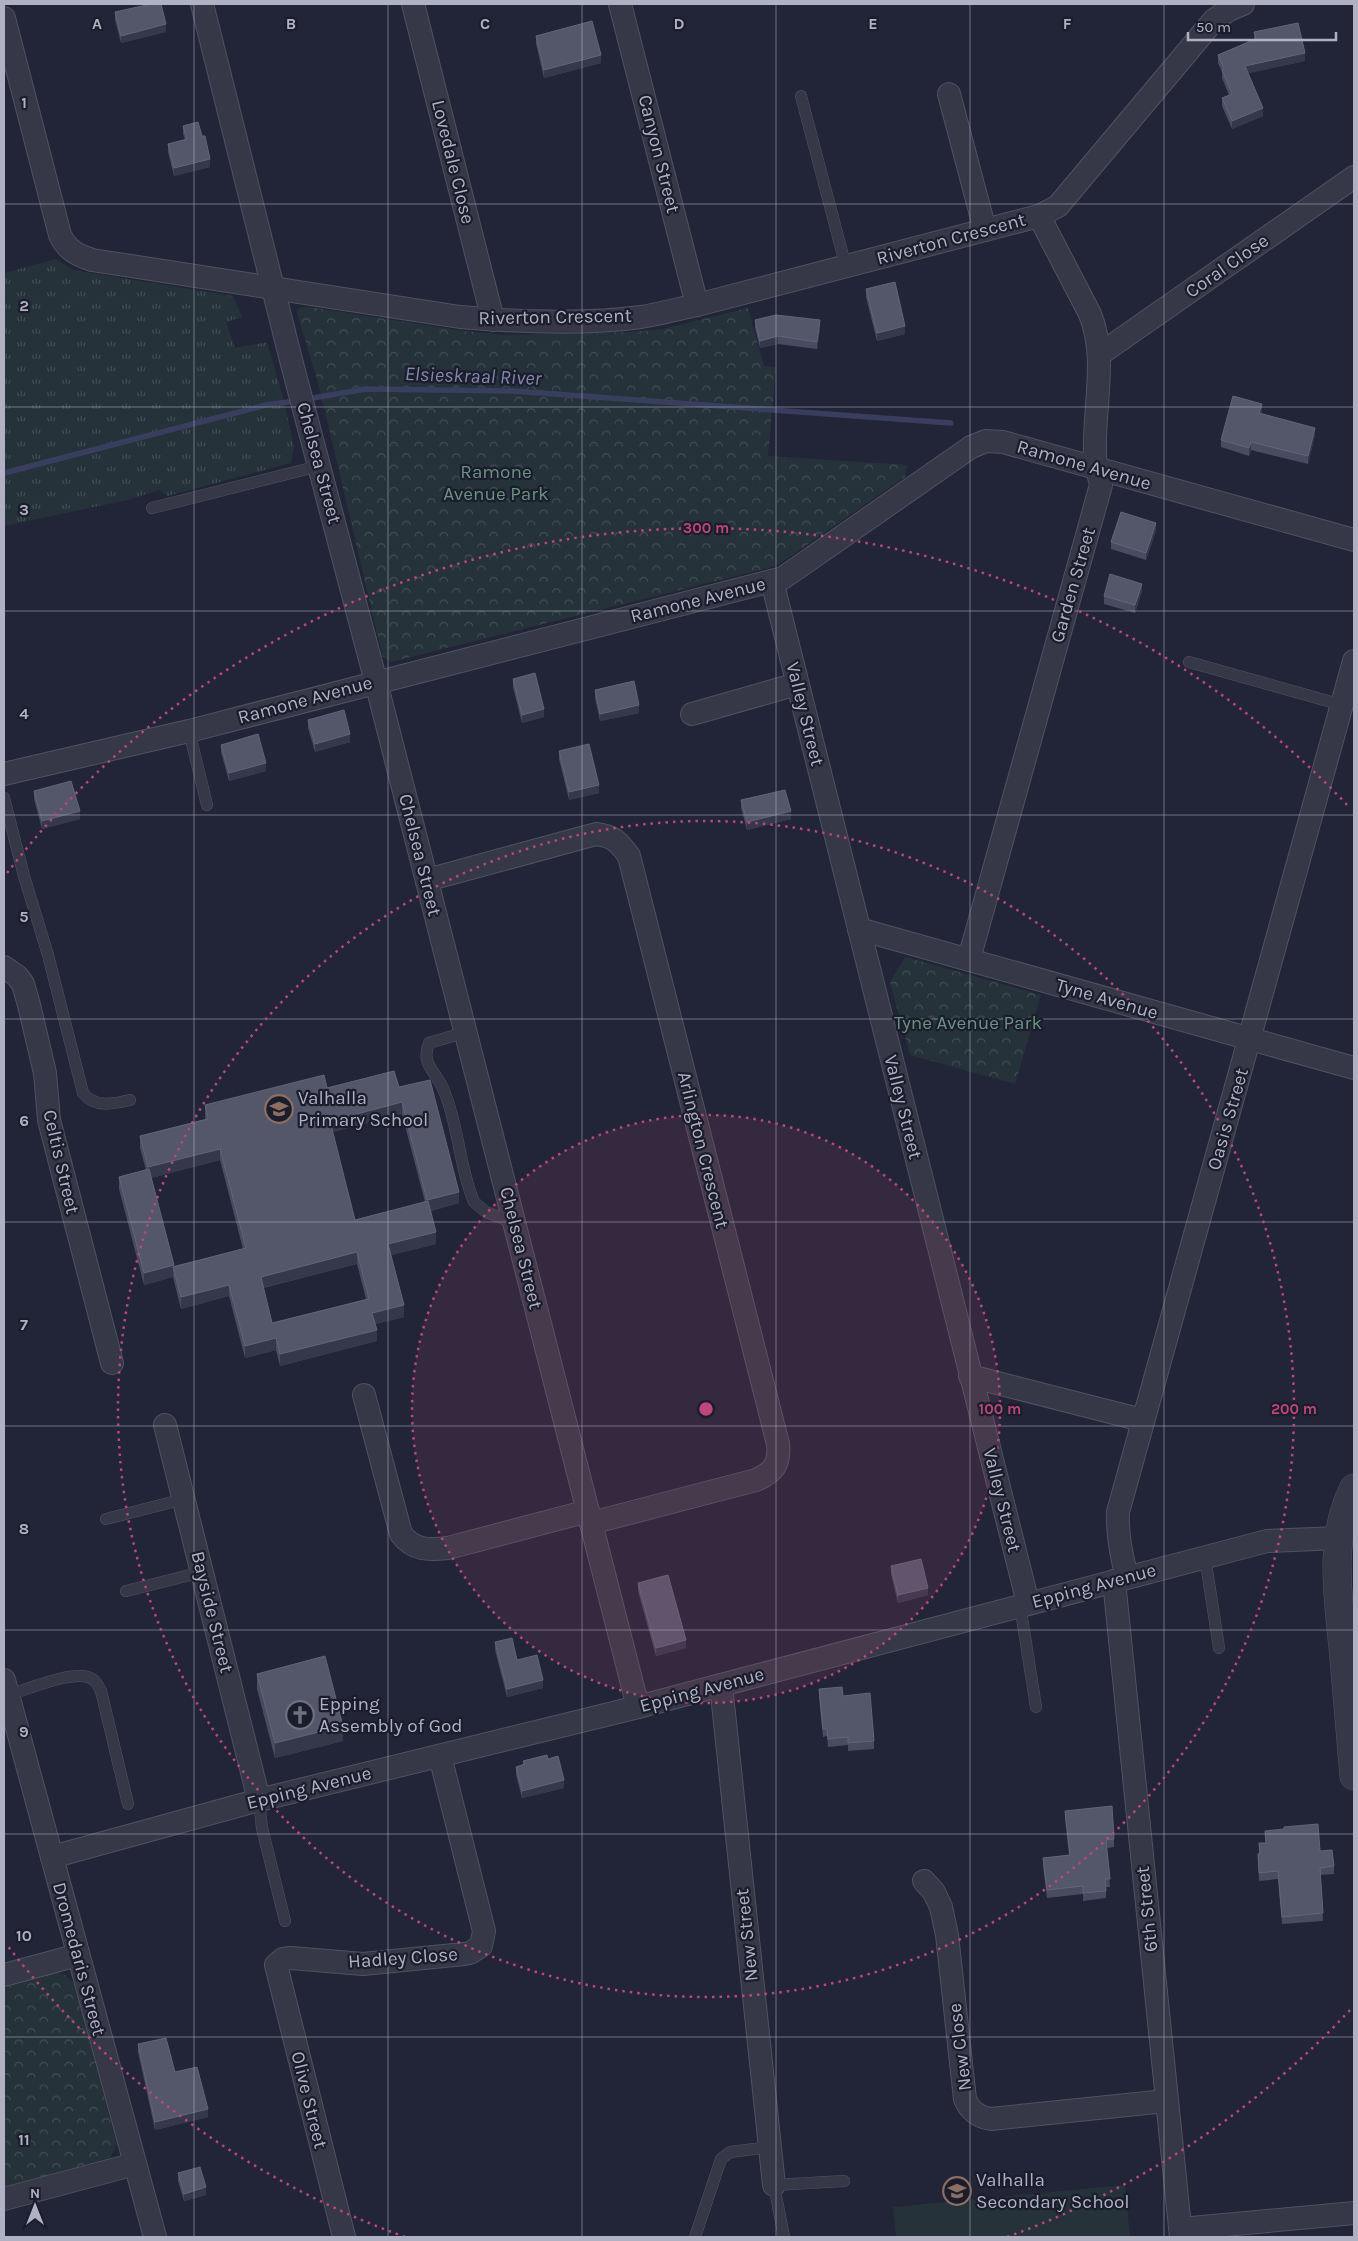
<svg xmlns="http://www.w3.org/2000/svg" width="1358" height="2241" font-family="Karla,sans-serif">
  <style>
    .grass { fill: url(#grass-tufts) }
    .park { fill: url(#park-crowns) }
    .pitch { fill: #253239 }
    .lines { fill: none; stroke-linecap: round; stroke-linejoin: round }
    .stream { stroke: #393e5f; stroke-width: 5.5 }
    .service-casing { stroke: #505262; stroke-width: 12 }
    .minor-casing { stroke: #505262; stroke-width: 24 }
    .tertiary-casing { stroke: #505262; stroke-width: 29 }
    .service { stroke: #363847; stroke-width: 11 }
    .minor { stroke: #363847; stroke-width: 22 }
    .tertiary { stroke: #363847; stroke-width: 28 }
    .wall { fill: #494c60; fill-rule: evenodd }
    .shaded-wall { fill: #35384b }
    .building { fill: #54576a; stroke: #626578; fill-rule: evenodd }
    .grid { fill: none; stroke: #b0b2c4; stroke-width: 1; stroke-opacity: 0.55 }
    .ring { fill: none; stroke: #bd467a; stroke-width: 2.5; stroke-dasharray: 2.5 5 }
    .labels { text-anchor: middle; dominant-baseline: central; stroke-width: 4.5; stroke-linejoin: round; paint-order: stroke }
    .street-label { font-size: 19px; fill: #b0b2c4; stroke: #1b1d2c }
    .park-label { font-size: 19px; fill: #69937f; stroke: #1b1d2c }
    .poi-label { font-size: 19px; fill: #b0b2c4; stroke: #1b1d2c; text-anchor: start }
    .water-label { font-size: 20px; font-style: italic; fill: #8288ae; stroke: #1b1d2c }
    .grid-label { font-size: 16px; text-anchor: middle; font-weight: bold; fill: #b0b2c4; stroke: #1b1d2c; stroke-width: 4.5; stroke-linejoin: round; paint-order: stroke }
    .centre { fill: #bd467a; stroke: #1b1d2c; stroke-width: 2.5 }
    .ring-label { font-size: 15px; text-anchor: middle; font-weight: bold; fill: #bd467a; stroke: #1b1d2c; stroke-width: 4.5; stroke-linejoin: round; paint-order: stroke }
  </style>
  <defs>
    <pattern id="grass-tufts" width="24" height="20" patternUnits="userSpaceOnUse" patternTransform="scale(1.25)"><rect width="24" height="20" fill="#253239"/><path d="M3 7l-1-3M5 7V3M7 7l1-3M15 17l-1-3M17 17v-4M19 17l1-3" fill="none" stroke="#424d54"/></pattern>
    <pattern id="park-crowns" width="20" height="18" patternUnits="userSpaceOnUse" patternTransform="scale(1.25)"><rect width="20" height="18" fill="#253239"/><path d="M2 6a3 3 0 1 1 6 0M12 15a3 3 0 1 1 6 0" fill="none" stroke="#424d54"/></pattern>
  </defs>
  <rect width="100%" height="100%" fill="#222537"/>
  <!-- grass -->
  <path class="grass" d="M56 259 73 270 233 296 242 317 226 322 235 348 267 342 284 401 294 447 291 463 167 496 159 490 127 500 4 526V273Z"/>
  <!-- park -->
  <g class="park">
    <path d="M309 307 464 331 504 335 631 332 663 329 748 308 764 366 776 367 768 456 907 465 905 477 776 566 391 662 382 656 381 650 320 390 297 313 299 308Z"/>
    <path d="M905 957 1041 995 1015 1084 910 1055 890 982Z"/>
    <path d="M53 1971 65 1975 74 1983 117 2145 108 2161 4 2191V1984Z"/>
  </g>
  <!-- pitch -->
  <path class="pitch" d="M1125 2185 1130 2237H896L893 2207Z"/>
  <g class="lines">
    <!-- stream -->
    <g class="stream">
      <path d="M307 399 366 389 513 391 951 423"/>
      <path d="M4 473 266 405 296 401"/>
    </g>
    <defs>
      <g id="service">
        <path d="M801 96 846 267"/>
        <path d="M152 508 319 466"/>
        <path d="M1189 662 1342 705"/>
        <path d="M189 731 207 805"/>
        <path d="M4 798 24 876 48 955 83 1093C95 1108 113 1104 130 1100"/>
        <path d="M466 1032 429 1043C420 1066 437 1071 444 1091 459 1126 459 1167 474 1202L486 1212 514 1223"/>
        <path d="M106 1519 184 1499"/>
        <path d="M1205 1557 1219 1648"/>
        <path d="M126 1591 202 1572"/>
        <path d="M1020 1605 1036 1707"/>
        <path d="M8 1695C29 1689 67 1672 88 1677 95 1679 98 1685 101 1691L128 1804"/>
        <path d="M259 1800 262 1828 285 1921"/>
        <path d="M695 2237 721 2159 730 2152 770 2147"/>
        <path d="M784 2237 774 2185 844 2181"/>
      </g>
      <g id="minor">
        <path d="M202 4 291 360 376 682 638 1707"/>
        <path d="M413 4 493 320"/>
        <path d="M620 4 697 305"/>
        <path d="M4 18 60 235C67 250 77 255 92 260L460 317C519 322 582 325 641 317 659 314 678 309 697 305L1039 216 1058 206 1214 20 1229 10 1243 4"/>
        <path d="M949 94 985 230"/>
        <path d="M1100 354 1354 177"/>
        <path d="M772 581 1028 1603"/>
        <path d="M692 714 797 684"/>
        <path d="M4 774 189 731 783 578 971 447 986 441 1003 442 1354 540"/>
        <path d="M427 880 596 834C613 836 619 842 629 856L778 1444C780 1464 774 1472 756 1480L591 1523"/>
        <path d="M859 929 1354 1068"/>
        <path d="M969 959 1101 485C1099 475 1095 465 1095 455 1093 408 1108 359 1090 314L1039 216"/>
        <path d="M4 967 17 976 23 984 29 1005 45 1073 49 1120 112 1363"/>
        <path d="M970 1376 1142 1420"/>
        <path d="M364 1395 401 1534C414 1551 429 1550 448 1548L588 1511"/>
        <path d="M165 1425 259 1800"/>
        <path d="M1127 1577C1121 1555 1117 1535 1118 1512L1354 661"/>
        <path d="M1114 1581 1181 2237"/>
        <path d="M4 1680 155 2237"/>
        <path d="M721 1685 774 2185"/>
        <path d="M52 1857 259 1800 638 1707 1267 1541 1339 1538"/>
        <path d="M924 1881 934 1892 941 1907 947 1935 965 2099C970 2111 978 2117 991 2119L1166 2101"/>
        <path d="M4 1975 78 1955"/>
        <path d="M4 2199 135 2164"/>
        <path d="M1181 2229 1354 2213"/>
        <path d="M344 2237 276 1965 283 1959 291 1958 363 1964 464 1954 470 1953 481 1946 484 1931 440 1756"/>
      </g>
      <path id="tertiary" d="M1354 1488C1327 1540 1339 1602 1344 1658 1347 1697 1351 1737 1354 1776"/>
    </defs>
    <!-- service casing -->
    <use href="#service" class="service-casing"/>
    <!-- minor casing -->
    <use href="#minor" class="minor-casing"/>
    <!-- tertiary casing -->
    <use href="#tertiary" class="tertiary-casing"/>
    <!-- service -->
    <use href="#service" class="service"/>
    <!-- minor -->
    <use href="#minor" class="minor"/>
    <!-- tertiary -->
    <use href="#tertiary" class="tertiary"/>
  </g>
  <!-- wall -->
  <g class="wall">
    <path d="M115 12 166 32 121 43 115 20Z"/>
    <path d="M1254 32 1305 61 1248 73 1263 116 1232 129 1222 106V98L1229 95 1222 78V72L1218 63V55L1254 39Z"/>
    <path d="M536 36 601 63 544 78 536 44Z"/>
    <path d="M183 126 202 136 210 167 174 176 168 152V144L185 140 183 134Z"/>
    <path d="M866 289 905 334 877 341 866 297Z"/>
    <path d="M755 320 820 328 817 349 778 344 760 348 755 328Z"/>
    <path d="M1262 412 1261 414 1315 435 1308 464 1251 450 1249 456 1221 447V440Z"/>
    <path d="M1156 531 1146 560 1111 549V542Z"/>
    <path d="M1142 591 1135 613 1104 604V596Z"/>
    <path d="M513 679 544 717 522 723 513 687Z"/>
    <path d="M595 690 639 713 600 721 595 698Z"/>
    <path d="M308 720 350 742 315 752 308 728Z"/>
    <path d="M221 745 266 771 229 781 221 752Z"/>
    <path d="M559 751 599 793 569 800 559 759Z"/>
    <path d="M34 791 80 819 42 829 34 799Z"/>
    <path d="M741 800 791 819 747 830 741 808Z"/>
    <path d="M399 1087 459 1203 431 1211 436 1244 391 1255 404 1317 375 1324 377 1341 280 1366 276 1350 245 1358 229 1296 181 1309 173 1277 144 1285 119 1189V1177L146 1170 140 1148V1136L205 1119V1105L327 1088ZM402 1114 425 1202 355 1220 332 1132ZM220 1160 243 1249 174 1266 151 1178ZM357 1264 366 1299 272 1323 263 1288Z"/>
    <path d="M891 1566 928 1595 898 1603 891 1574Z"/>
    <path d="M638 1583 686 1648 656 1656 638 1591Z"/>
    <path d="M495 1642 517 1660 543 1688 507 1697 495 1650Z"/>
    <path d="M257 1674 343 1741 275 1758 257 1689Z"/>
    <path d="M819 1689 843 1696 874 1741V1749L848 1751V1745L828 1747 827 1736 823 1737 819 1697Z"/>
    <path d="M548 1759 564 1788 522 1798 516 1775V1767L523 1765V1761Z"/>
    <path d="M1065 1811 1114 1839V1847L1107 1848 1110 1887H1106V1898L1083 1901V1894L1047 1898 1043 1866V1858L1069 1855 1065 1819Z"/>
    <path d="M1265 1831 1320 1851 1334 1866V1874L1320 1875 1323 1921 1282 1924 1278 1879 1259 1881 1258 1854H1259V1843H1266Z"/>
    <path d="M138 2044 175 2072 208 2117 155 2130 138 2052Z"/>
    <path d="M178 2173 206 2195 184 2201 178 2181Z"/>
  </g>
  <!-- shaded-wall -->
  <g class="shaded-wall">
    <path d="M166 24V32L121 43V36Z"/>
    <path d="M1305 53V61L1245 74V66Z"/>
    <path d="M601 55V63L544 78V70Z"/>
    <path d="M1263 108V116L1232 129V121Z"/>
    <path d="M210 159V167L174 176V168Z"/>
    <path d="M820 320V328L817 349V342Z"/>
    <path d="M905 326V334L877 341V333Z"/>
    <path d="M778 336V344L760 348V341Z"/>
    <path d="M1262 404V412L1259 421V413Z"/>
    <path d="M1315 428V435L1308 464V456Z"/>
    <path d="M1251 442V450L1249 456V448Z"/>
    <path d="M1156 523V531L1146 560V553Z"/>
    <path d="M1142 584V591L1135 613V605Z"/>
    <path d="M639 705V713L600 721V714Z"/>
    <path d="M544 709V717L522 723V715Z"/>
    <path d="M350 734V742L315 752V744Z"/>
    <path d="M266 763V771L229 781V773Z"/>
    <path d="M599 785V793L569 800V792Z"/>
    <path d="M80 811V819L42 829V821Z"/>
    <path d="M791 811V819L747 830V822Z"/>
    <path d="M402 1102V1114L330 1133V1121Z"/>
    <path d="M220 1149V1160L148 1179V1167Z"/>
    <path d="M459 1192V1203L427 1212V1200Z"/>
    <path d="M436 1232V1244L388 1256V1244Z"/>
    <path d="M357 1252V1264L261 1288V1277Z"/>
    <path d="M174 1265 173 1277 144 1285V1273Z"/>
    <path d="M229 1285V1296L181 1309V1297Z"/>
    <path d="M404 1305V1317L372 1325V1313Z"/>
    <path d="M377 1330V1341L280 1366V1354Z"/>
    <path d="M276 1338V1350L245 1358V1346Z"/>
    <path d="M928 1588V1595L898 1603V1595Z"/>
    <path d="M686 1640V1648L656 1656V1648Z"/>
    <path d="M543 1680V1688L507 1697V1689Z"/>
    <path d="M343 1726V1741L275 1758V1743Z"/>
    <path d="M564 1780V1788L522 1798V1791Z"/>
    <path d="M208 2109V2117L155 2130V2122Z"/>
    <path d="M206 2187V2195L184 2201V2194Z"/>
  </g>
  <!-- building -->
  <g class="building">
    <path d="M151 4H161L166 24 121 36 115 12Z"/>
    <path d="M592 21 601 55 544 70 536 36Z"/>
    <path d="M1298 23 1305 53 1245 66 1263 108 1232 121 1222 98 1232 94 1222 70 1224 69 1218 55 1256 39 1254 32Z"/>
    <path d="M198 122 202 136H205L210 159 174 168 168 144 187 139 183 126Z"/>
    <path d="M895 282 905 326 877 333 866 289Z"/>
    <path d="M776 315 820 320 817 342 778 336 760 341 755 320Z"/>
    <path d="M1233 396 1262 404 1259 413 1315 428 1308 456 1251 442 1249 448 1221 440Z"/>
    <path d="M1121 512 1156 523 1146 553 1111 542Z"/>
    <path d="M1110 574 1142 584 1135 605 1104 596Z"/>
    <path d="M535 673 544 709 522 715 513 679Z"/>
    <path d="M634 681 639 705 600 714 595 690Z"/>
    <path d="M344 710 350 734 315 744 308 720Z"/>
    <path d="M258 734 266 763 229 773 221 745Z"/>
    <path d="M589 744 599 785 569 792 559 751Z"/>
    <path d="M71 781 80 811 42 821 34 791Z"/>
    <path d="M785 790 791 811 747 822 741 800Z"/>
    <path d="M394 1071 399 1087 430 1080 459 1192 427 1200 402 1102 330 1121 355 1220 428 1201 436 1232 388 1244 404 1305 372 1313 377 1330 280 1354 276 1338 245 1346 229 1285 181 1297 173 1267 246 1248 220 1149 148 1167 140 1136 208 1119 205 1105 324 1075 327 1088ZM357 1252 369 1299 272 1323 261 1277Z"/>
    <path d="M149 1169 174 1265 144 1273 119 1177Z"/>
    <path d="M921 1559 928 1588 898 1595 891 1566Z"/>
    <path d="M668 1575 686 1640 656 1648 638 1583Z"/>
    <path d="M512 1638 517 1660 537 1655 543 1680 507 1689 495 1642Z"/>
    <path d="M325 1656 343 1726 275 1743 257 1674Z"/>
    <path d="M842 1687 843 1696 870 1693 874 1741 848 1743V1737L828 1739 827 1729H823L819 1689Z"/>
    <path d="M547 1755 548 1759 558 1756 564 1780 522 1791 516 1767 525 1764 523 1761Z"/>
    <path d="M1112 1806 1114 1839 1106 1840 1110 1879H1105L1106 1891 1083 1893V1886L1047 1890 1043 1858 1070 1855 1065 1811Z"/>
    <path d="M1318 1824 1320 1851 1332 1850 1334 1866 1320 1868 1323 1913 1282 1917 1278 1871 1259 1873 1258 1854 1260 1853 1259 1843H1266L1265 1831 1284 1829V1827Z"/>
    <path d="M166 2038 175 2072 197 2067 208 2109 155 2122 138 2044Z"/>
    <path d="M200 2167 206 2187 184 2194 178 2173Z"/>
  </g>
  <!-- grid -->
  <path class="grid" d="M194 4V2237M388 4V2237M582 4V2237M776 4V2237M970 4V2237M1164 4V2237M4 204H1354M4 407H1354M4 611H1354M4 815H1354M4 1019H1354M4 1222H1354M4 1426H1354M4 1630H1354M4 1834H1354M4 2037H1354"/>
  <!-- distance rings -->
  <circle cx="706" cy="1409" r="294" fill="#bd467a" fill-opacity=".12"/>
  <g class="ring">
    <circle cx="706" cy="1409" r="294"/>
    <circle cx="706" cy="1409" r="588"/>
    <path d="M1350 2010A881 881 0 0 1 1007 2237M405 2237A881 881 0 0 1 7 1945M7 873A881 881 0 0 1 1350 808"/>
  </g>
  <!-- icons -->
  <defs>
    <symbol id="school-ring" viewBox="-11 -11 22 22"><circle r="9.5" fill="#1b1d2c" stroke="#8d6e63" stroke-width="1.5"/><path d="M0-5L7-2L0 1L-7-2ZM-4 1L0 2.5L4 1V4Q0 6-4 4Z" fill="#8d6e63"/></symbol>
    <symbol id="church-ring" viewBox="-11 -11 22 22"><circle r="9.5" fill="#1b1d2c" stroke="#6b7280" stroke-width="1.5"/><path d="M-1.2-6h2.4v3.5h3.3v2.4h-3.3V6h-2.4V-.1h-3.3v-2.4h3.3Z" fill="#6b7280"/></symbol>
  </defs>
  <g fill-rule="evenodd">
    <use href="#school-ring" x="263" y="1093" width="32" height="32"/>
    <use href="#church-ring" x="284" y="1699" width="32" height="32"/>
    <use href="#school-ring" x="941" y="2175" width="32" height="32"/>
  </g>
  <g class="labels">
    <!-- street labels -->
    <g class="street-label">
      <text transform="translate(659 154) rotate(76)">Canyon Street</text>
      <text transform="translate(453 162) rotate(76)">Lovedale Close</text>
      <text transform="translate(951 239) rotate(-15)">Riverton Crescent</text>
      <text transform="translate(1227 266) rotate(-35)">Coral Close</text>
      <text transform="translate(555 317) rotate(-1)">Riverton Crescent</text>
      <text transform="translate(319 463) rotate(75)">Chelsea Street</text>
      <text transform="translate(1084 465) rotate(16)">Ramone Avenue</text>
      <text transform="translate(1073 585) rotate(-74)">Garden Street</text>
      <text transform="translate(698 600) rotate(-14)">Ramone Avenue</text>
      <text transform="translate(305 700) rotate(-15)">Ramone Avenue</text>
      <text transform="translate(805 714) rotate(76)">Valley Street</text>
      <text transform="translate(420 855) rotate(76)">Chelsea Street</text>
      <text transform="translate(1107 999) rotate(16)">Tyne Avenue</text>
      <text transform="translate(903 1107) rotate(76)">Valley Street</text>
      <text transform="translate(1228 1119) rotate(-74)">Oasis Street</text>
      <text transform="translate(703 1150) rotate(76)">Arlington Crescent</text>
      <text transform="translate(61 1162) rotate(77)">Celtis Street</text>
      <text transform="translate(521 1248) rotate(76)">Chelsea Street</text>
      <text transform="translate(1002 1500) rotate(76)">Valley Street</text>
      <text transform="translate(1094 1586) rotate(-15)">Epping Avenue</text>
      <text transform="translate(212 1612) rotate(76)">Bayside Street</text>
      <text transform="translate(702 1690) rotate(-15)">Epping Avenue</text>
      <text transform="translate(309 1788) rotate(-14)">Epping Avenue</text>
      <text transform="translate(1147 1909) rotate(-96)">6th Street</text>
      <text transform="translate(747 1935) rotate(-96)">New Street</text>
      <text transform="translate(403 1958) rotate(-4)">Hadley Close</text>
      <text transform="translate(79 1959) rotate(75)">Dromedaris Street</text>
      <text transform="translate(960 2047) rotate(-97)">New Close</text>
      <text transform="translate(309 2100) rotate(76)">Olive Street</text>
    </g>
    <!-- park labels -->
    <g class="park-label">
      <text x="496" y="472">Ramone<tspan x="496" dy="22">Avenue Park</tspan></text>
      <text x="968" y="1023">Tyne Avenue Park</text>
    </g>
    <!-- poi labels -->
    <g class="poi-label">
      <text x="298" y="1098">Valhalla<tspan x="298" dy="22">Primary School</tspan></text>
      <text x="319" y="1704">Epping<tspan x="319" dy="22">Assembly of God</tspan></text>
      <text x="976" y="2180">Valhalla<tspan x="976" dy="22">Secondary School</tspan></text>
    </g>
    <!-- water labels -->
    <g class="water-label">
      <text transform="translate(473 376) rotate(2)">Elsieskraal River</text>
    </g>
  </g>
  <g class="grid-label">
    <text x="97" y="29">A</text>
    <text x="291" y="29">B</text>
    <text x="485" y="29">C</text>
    <text x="679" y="29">D</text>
    <text x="873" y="29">E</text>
    <text x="1067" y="29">F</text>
    <text x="24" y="108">1</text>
    <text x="24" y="311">2</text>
    <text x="24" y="515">3</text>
    <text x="24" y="719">4</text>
    <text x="24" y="922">5</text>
    <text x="24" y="1126">6</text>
    <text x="24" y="1330">7</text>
    <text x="24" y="1534">8</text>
    <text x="24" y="1737">9</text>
    <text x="24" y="1941">10</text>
    <text x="24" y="2145">11</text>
  </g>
  <circle cx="706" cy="1409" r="8" class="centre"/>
  <g class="ring-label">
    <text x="706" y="533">300 m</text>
    <text x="1000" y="1414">100 m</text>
    <text x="1294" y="1414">200 m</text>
  </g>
  <!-- border -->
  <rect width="1358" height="2241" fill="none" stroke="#b0b2c4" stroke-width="10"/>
  <!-- north arrow -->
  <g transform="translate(35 2206)" stroke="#1b1d2c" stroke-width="4" paint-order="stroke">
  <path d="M0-4L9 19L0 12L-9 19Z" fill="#b0b2c4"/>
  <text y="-8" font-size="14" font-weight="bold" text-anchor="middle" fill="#b0b2c4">N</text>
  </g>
  <!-- scale -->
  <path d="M1188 32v8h148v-8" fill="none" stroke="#b0b2c4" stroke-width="2.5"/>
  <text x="1196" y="32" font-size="15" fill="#b0b2c4" stroke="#1b1d2c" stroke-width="4" paint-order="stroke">50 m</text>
</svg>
